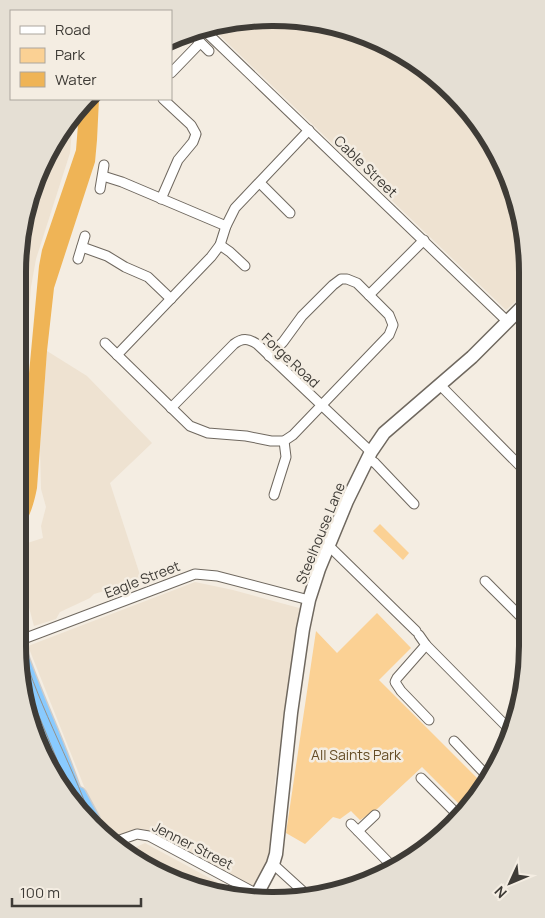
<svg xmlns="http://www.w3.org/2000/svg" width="545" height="918" font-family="Manrope,sans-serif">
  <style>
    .built { fill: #eee2d1 }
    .green { fill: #fbd194 }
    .water { fill: #efb456 }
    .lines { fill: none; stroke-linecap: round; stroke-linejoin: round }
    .street-casing { stroke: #6f685f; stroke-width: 11 }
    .secondary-casing { stroke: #6f685f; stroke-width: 15 }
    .highway-casing { stroke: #cdcccb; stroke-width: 19 }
    .street { stroke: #fff; stroke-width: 9 }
    .secondary { stroke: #fff; stroke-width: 12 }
    .highway { stroke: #89cafe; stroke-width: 16 }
    .tram { stroke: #969189; stroke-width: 1 }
    .labels { text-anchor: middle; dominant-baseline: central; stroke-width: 5; stroke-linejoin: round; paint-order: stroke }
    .street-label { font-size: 14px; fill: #3e3b36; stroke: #f4ede2 }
    .park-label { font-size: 14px; fill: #644c25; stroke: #f4ede2 }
    .rim { fill: none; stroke: #3e3b36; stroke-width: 6 }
  </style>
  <rect width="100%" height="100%" fill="#f4ede2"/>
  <!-- built -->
  <g class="built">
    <path d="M223 22H323L414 61 464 104 493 145 519 206 527 256V291L506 310 211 27Z"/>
    <path d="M73 118 70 153 36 259 31 287 21 408H18V256L31 190 61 131Z"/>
    <path d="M47 351 87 376 152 443 110 483 141 578 132 583 94 594 90 598 60 612 56 619 34 626 18 566V546L43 538 41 526 46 507 41 489 40 447Z"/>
    <path d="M195 582 233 590 303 609 275 781 271 855 253 886 156 834 143 829 112 836 101 829 28 646Z"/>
    <path d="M145 843 239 894 240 895 191 887 131 857 125 852Z"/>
  </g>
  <!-- green -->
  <g class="green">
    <path d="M380 524 409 553 403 560 373 531Z"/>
    <path d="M377 613 411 648 379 680 485 786 464 809 422 767 377 809 360 820 351 811 340 819 333 817 305 844 286 833 316 631 337 653Z"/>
  </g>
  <!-- water -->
  <path class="water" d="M93 99H99L97 140 95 162 54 288 47 351 37 488C34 504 29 521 18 533V505L21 493 24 467 28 384 39 266 42 250 76 150 79 112Z"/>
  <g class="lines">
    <defs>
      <g id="street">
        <path d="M204 30 508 322"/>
        <path d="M193 35 209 51"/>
        <path d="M171 73 200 43"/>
        <path d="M103 176 122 182 226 226"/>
        <path d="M260 183 290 213"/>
        <path d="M100 189 104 165"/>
        <path d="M161 199 178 160 193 142 196 134 191 125 163 99"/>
        <path d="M220 245 230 252 245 266"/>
        <path d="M82 247 107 256 125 267 148 277 171 299"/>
        <path d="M78 259 85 236"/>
        <path d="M369 295 424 240"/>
        <path d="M105 343 190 426 208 433 246 436 271 441H284L293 435 389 335 393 325 389 315 357 283 347 279H341L333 285 302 316 283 342 269 356"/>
        <path d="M117 355 211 257 220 245 226 226 235 208 309 130"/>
        <path d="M440 385 527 473"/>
        <path d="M171 408 234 344C242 338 248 338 257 344L371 452"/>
        <path d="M368 458 375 463 414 504"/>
        <path d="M274 495 286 457 284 441"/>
        <path d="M328 545 416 631"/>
        <path d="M485 581 527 623"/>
        <path d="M419 635 426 645 512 732"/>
        <path d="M18 641 195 574 217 576 309 600"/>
        <path d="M426 645 397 678 395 682 401 691 429 720"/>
        <path d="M454 741 489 778"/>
        <path d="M421 778 458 815"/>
        <path d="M351 824 393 867"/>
        <path d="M358 831 375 815"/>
        <path d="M114 842 137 834 149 836 257 894"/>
        <path d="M273 864 307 895"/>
      </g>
      <path id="secondary" d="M255 898 273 864 276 854 291 713 303 629 309 600 319 569 347 501 371 452 384 433 472 357 527 302"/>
      <g id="highway">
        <path d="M18 651C36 704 62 754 78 808"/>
        <path d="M78 795 92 821"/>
      </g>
    </defs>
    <!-- street casing -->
    <use href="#street" class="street-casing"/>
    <!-- secondary casing -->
    <use href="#secondary" class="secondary-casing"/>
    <!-- highway casing -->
    <use href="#highway" class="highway-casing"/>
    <!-- street -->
    <use href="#street" class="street"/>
    <!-- secondary -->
    <use href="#secondary" class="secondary"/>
    <!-- highway -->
    <use href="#highway" class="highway"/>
    <!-- tram -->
    <g class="tram">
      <path d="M18 634C34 698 70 759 92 821"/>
      <path d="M23 677 76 806"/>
    </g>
  </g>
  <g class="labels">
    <!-- street labels -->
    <g class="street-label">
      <text transform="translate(366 166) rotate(44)">Cable Street</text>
      <text transform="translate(291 360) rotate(43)">Forge Road</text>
      <text transform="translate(320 533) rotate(-68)">Steelhouse Lane</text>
      <text transform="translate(142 579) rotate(-21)">Eagle Street</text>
      <text transform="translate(193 845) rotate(27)">Jenner Street</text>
    </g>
    <!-- park labels -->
    <g class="park-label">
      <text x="356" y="754">All Saints Park</text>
    </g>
  </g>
  <!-- crop -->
  <path d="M0 0H545V918H0ZM272 26H273A246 246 0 0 1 519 272V646A246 246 0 0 1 273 892H272A246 246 0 0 1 26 646V272A246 246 0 0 1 272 26Z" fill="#e5dfd4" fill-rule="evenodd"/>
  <path class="rim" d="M272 26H273A246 246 0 0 1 519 272V646A246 246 0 0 1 273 892H272A246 246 0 0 1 26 646V272A246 246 0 0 1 272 26Z"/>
  <!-- legend -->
  <rect x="10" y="10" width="162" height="90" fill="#f4ede2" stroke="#aba69d"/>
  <rect x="20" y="26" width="25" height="8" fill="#ffffff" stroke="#aba69d"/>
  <text x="55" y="35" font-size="15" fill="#3e3b36">Road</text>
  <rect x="20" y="48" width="25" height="15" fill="#fbd194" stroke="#aba69d"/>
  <text x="55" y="60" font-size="15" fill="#3e3b36">Park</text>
  <rect x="20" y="72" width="25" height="15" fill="#efb456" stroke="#aba69d"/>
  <text x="55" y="85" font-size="15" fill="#3e3b36">Water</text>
  <!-- north arrow -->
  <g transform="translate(510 883) rotate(226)" stroke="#f4ede2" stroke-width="4" paint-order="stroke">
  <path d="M0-4L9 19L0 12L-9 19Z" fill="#3e3b36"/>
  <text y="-8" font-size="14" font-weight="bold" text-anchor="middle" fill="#3e3b36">N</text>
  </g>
  <!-- scale -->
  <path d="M12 898v8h129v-8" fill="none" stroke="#3e3b36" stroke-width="2.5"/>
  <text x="20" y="898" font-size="15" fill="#3e3b36" stroke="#f4ede2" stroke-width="4" paint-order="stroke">100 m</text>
</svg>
